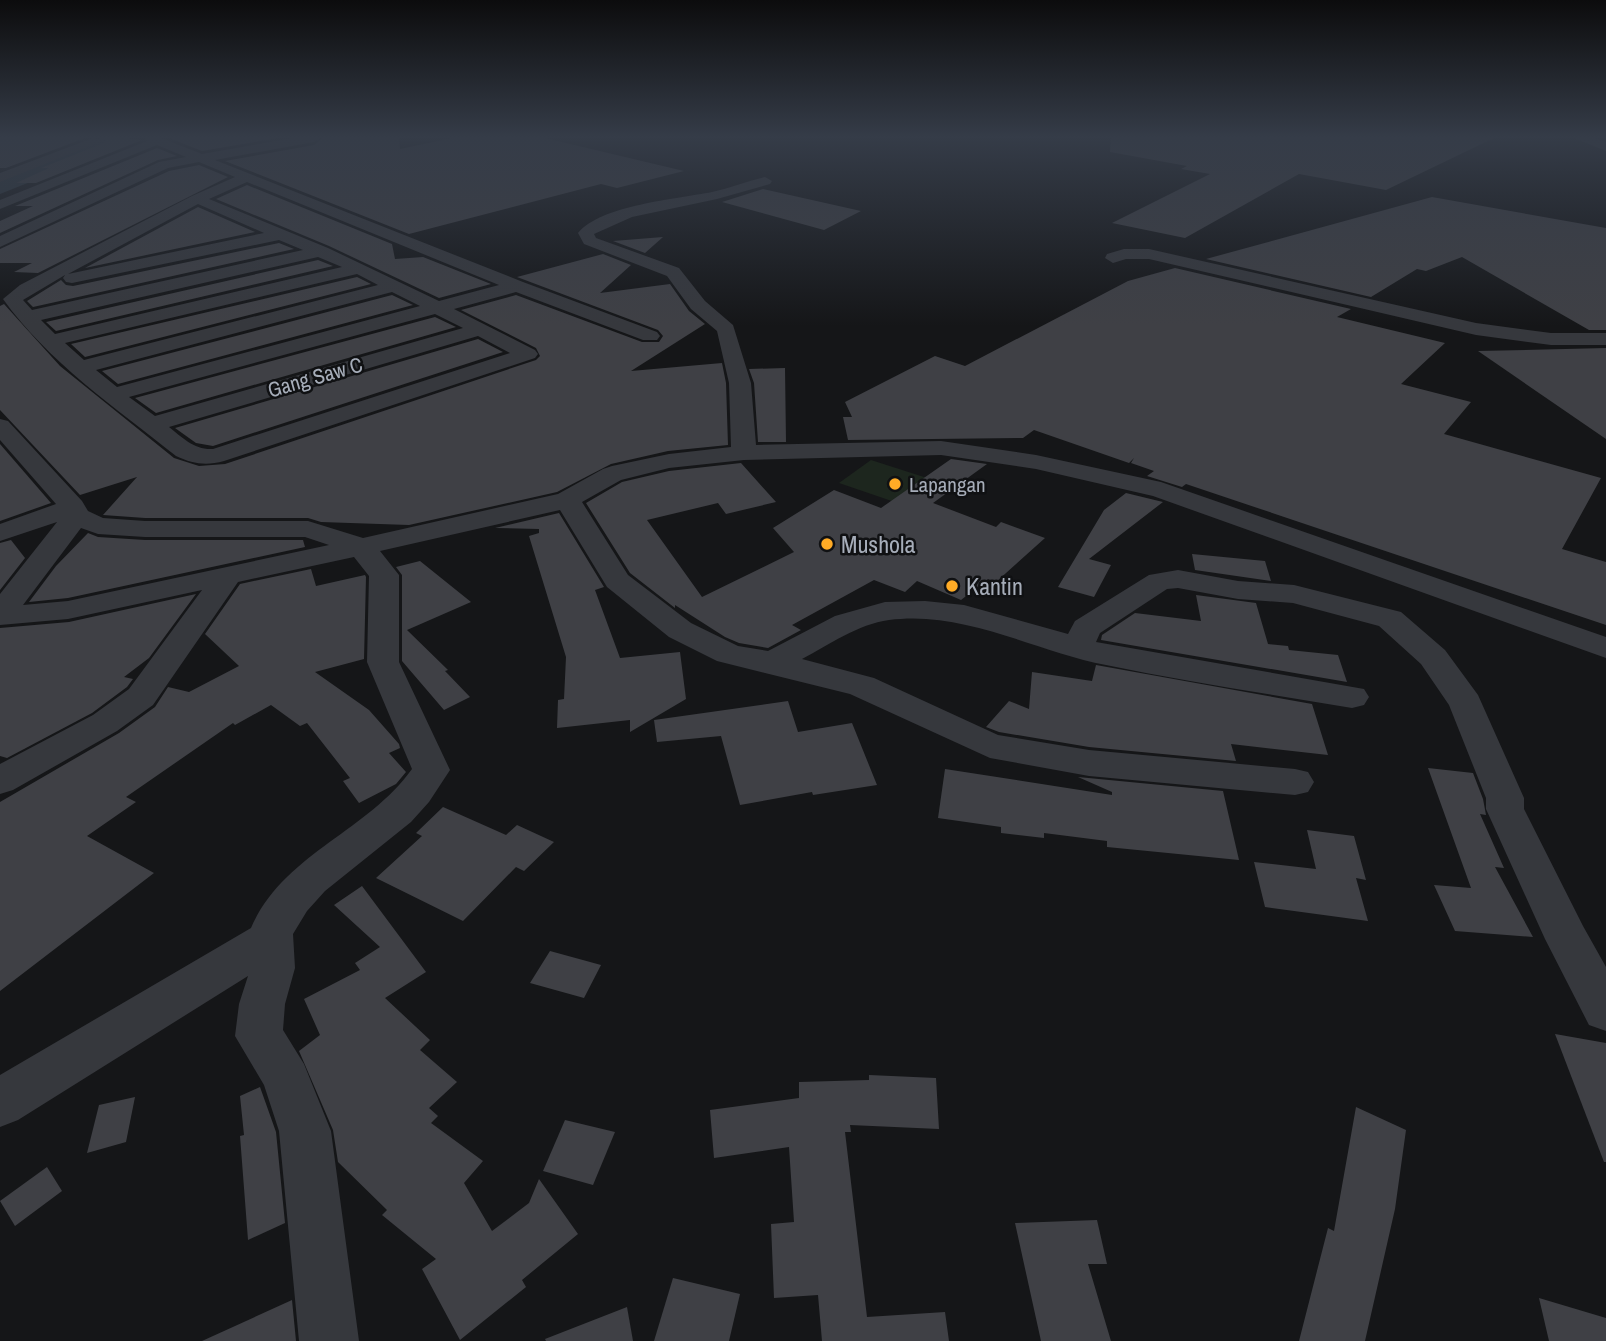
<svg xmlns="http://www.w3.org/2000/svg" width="1606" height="1341" font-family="'Archivo Narrow',sans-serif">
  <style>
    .green { fill: #1d261e }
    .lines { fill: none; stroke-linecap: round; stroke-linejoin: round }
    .river { fill: #2b353d; fill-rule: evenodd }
    .building { fill: #3f4045 }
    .minor { fill: #36383d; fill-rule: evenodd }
    .tertiary { fill: #36383d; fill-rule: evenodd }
    .poi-dot { fill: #ffab26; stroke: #101113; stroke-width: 2.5 }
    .labels { text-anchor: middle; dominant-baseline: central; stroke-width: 5; stroke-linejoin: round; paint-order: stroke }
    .far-street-label { font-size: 21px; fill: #a6adb9; stroke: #101113 }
    .far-poi-label { font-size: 21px; fill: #a6adb9; stroke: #101113; text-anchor: start }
    .poi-label { font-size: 24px; fill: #a6adb9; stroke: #101113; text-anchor: start }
  </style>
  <rect width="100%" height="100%" fill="#151618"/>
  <!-- green -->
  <path class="green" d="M871 460 952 486 921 511 839 483Z"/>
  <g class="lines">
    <!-- river -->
    <path class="river" d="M100 138H131L128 143 0 194V177Z"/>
  </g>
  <!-- building -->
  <g class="building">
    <path d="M0 138H85L6 168H0Z"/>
    <path d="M106 138 142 140 36 183H16L49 168H41L106 142Z"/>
    <path d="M169 138H277L202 151Z"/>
    <path d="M323 138H399L400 149 452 138H545L684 171 617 188 601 184 409 234 225 161 314 145Z"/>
    <path d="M1111 138H1494L1386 190 1299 174 1185 238 1112 223 1210 174 1181 169 1187 166 1110 152Z"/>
    <path d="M157 148 177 156 158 160 0 233V221L33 206H15Z"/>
    <path d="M199 165 228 177 38 273 14 272 32 263H0V249L169 171Z"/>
    <path d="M247 185 392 244 395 259 423 257 491 284 439 298 329 246 216 199Z"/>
    <path d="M763 189 861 211 824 230 722 202Z"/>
    <path d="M1432 197 1606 228V330H1589L1462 257 1426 271 1417 269 1371 297 1206 259Z"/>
    <path d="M198 207 255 232 85 268Z"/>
    <path d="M663 237 645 253 613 241Z"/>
    <path d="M279 243 294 249 33 307 27 301 61 280 66 285 73 286Z"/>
    <path d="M603 254 631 265 600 293 670 284 689 311 705 324 631 371 722 363 726 383 728 445 668 451 611 464 557 492 409 525 321 522 308 518H145L103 515 137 477 80 495 0 410V306L4 304 60 366 174 458 199 466 225 464 536 360 540 356 536 348 461 310 516 295 642 342H659L663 336 658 330 517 277Z"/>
    <path d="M318 260 333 266 56 331 46 322Z"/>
    <path d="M1175 268 1351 309 1337 317 1445 343 1401 384 1471 402 1444 434 1601 478 1562 549 1606 562V625L1186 484 1182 487 1147 476 1154 471 1131 463 1134 458 1129 463 1034 430 1023 438 848 440 843 417H852L845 402 935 356 965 366 1128 281Z"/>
    <path d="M357 277 371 284 85 357 71 344Z"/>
    <path d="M392 295 413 305 118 384 102 371Z"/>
    <path d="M435 317 456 327 156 413 135 398Z"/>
    <path d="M478 339 503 352 213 446 196 443 175 428Z"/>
    <path d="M1606 348V439L1478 351Z"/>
    <path d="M785 368 786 442H758L754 383 749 369Z"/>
    <path d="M0 444 51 503 0 521Z"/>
    <path d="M951 459 987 464 933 503 996 527 1001 522 1045 538 996 582 988 579 961 600 917 581 905 592 874 580 792 625 801 630 768 648 739 643 725 637 675 605V608L630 573 586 503 622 482 669 471 741 463 776 502 726 514 718 503 647 520 702 597 794 552 773 528 834 490 881 508Z"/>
    <path d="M1126 493 1163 502 1089 559 1111 565 1094 597 1058 587 1104 510Z"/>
    <path d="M559 513 604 587 595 590 620 658 680 652 686 699 630 732V720L557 728 558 700 564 699 566 657 529 536 539 533V529L495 528Z"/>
    <path d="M88 533 98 537 145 540H303L305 547 68 598 29 602 56 566Z"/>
    <path d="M11 540 25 558 0 590V543Z"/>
    <path d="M1192 554 1265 561 1271 581 1195 570Z"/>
    <path d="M420 561 471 602 407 630 448 670 445 671 470 697 444 710 402 661V575L396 567Z"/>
    <path d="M311 569 316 586 365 575 366 577 364 659 315 672 369 710 399 744 400 748 389 753 406 772 396 784 359 803 343 781 350 778 307 723 300 726 271 705 235 725 233 723 126 797 136 802 87 836 154 873 0 991V802L119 733 155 707 168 687 189 692 239 666 205 634 240 584Z"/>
    <path d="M196 594 149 658 124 677 133 679 127 687 92 713 7 758 0 756V628L69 622Z"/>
    <path d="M1196 595 1256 603 1268 644 1288 646 1289 650 1338 655 1347 682 1101 640 1102 635 1135 613 1201 621Z"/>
    <path d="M1096 665 1312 704 1328 755 1231 744 1236 761 1089 747 999 732 986 727 1009 701 1029 709 1032 672 1092 681Z"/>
    <path d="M788 701 798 732 852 723 877 785 813 795 812 792 740 805 721 736 657 742 654 720Z"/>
    <path d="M1428 768 1473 773 1483 799 1486 815 1480 814 1504 868 1495 867 1533 937 1455 931 1434 885 1471 888Z"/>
    <path d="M945 769 1112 795V792L1078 777 1223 791 1239 860 1107 847V841L1044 833V838L1001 833V827L938 818Z"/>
    <path d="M443 807 506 835 517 825 554 842 524 871 516 867 463 921 376 878 422 836 416 833Z"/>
    <path d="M1307 830 1354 836 1366 880 1356 878 1368 921 1265 907 1254 862 1316 869Z"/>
    <path d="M362 886 426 972 385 998 430 1040 420 1050 457 1082 429 1108 438 1116 431 1123 483 1161 464 1183 492 1231 529 1203 539 1179 578 1234 522 1280 526 1287 460 1340 422 1269 436 1259 382 1215 387 1210 338 1162 333 1130 299 1051 320 1035 304 999 360 970 355 963 380 947 334 905Z"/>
    <path d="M550 951 601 965 584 998 530 983Z"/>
    <path d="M1555 1034 1606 1043V1162H1604Z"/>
    <path d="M869 1075 936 1078 939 1129 850 1125 851 1132H845L867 1317 945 1312 949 1341H822L818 1295 774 1298 771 1224 794 1222 789 1147 714 1158 710 1110 799 1098V1082L869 1080Z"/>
    <path d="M260 1087 276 1132 285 1223 248 1240 240 1136 244 1135 240 1096Z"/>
    <path d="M135 1097 126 1142 87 1153 99 1105Z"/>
    <path d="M1356 1107 1406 1130 1395 1209 1365 1341H1299L1328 1228 1334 1231Z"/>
    <path d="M565 1120 615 1132 593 1185 543 1171Z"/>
    <path d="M47 1167 62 1191 15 1226 0 1201Z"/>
    <path d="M1097 1220 1107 1264H1088L1111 1341H1041L1015 1223Z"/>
    <path d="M673 1278 740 1294 729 1341H654Z"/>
    <path d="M1539 1298 1606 1318V1341H1549Z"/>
    <path d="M292 1300 296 1341H202Z"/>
    <path d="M627 1307 633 1341H546L545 1339Z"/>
  </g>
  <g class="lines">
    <!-- minor -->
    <g class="minor">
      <path d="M93 138 105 140 0 182V173Z"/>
      <path d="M144 138H161L202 154 293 138H320L314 142 215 160 523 282 657 332 660 336 657 340H643L516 292 454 309 535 350 538 354 535 358 224 461C206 466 193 464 176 456 117 409 47 361 3 299L20 285 192 196 235 177 199 162 168 168 0 247V236L159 162 186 157 157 145 0 209V200L147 141ZM247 182 499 285 439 301 328 248 209 199ZM198 204 264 233 68 274ZM279 240 303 250 32 310 23 300 65 275 63 278 66 282 72 283ZM318 257 342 267 55 334 41 320ZM357 274 378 285 84 360 65 343ZM392 292 420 306 117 387 96 370ZM435 314 463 328 155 416 129 397ZM478 336 510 353 213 449C194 450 183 438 169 427Z"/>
      <path d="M765 177 772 181 770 184 717 199 632 217 594 234 596 238 679 268 705 301 733 325 751 383 756 445 941 441 1036 455 1161 482 1606 637V658L1153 496 1036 469 941 455 744 460 669 468 621 480 582 502 628 575 691 623 738 646 768 651 835 616 885 602 925 601 964 605 1068 634 1075 621 1149 575 1178 570 1238 581 1294 585 1401 612 1445 650 1478 695 1524 798V809L1583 926 1606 967V1031L1589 1025 1545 939 1486 809V798L1449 705 1421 664 1379 626 1293 603 1238 599 1178 588 1167 589 1100 633 1096 642 1364 689 1369 697 1364 705 1352 708C1270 694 1187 682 1106 665 1034 651 964 610 889 620 858 624 829 645 802 659L874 678 998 735 1089 750 1295 769 1308 772 1314 782 1308 792 1295 795 1089 776 990 758 850 694 717 661 669 637 607 587 560 510 380 551 399 575V662L450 770 429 802 411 822 325 891 307 911 293 934 295 968 285 1004 283 1030 304 1064 331 1131 359 1341H299L279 1131 264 1085 235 1036 239 1004 248 976 18 1120 0 1127V1075L251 928C283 854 367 832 412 769L367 662 369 576 354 557 238 582 153 705 117 731 13 790 0 794V764L93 715 129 689 202 590 68 619 0 625V594L57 522 0 541V524L56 504 0 440V419L8 421 82 501 88 511 103 518 145 521H308L363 538 558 494 603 469 612 466 669 454 731 447 729 383 717 331 691 309 667 276 584 244 578 233C601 205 677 199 712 192 730 188 747 181 765 177ZM81 528 98 534 145 537H305L329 545 68 601 23 605Z"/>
      <path d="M1124 249H1149L1476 323 1551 333H1606V345H1551L1476 335 1149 259H1126L1113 263 1105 258 1107 254Z"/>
    </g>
    <!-- tertiary -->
    <path class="tertiary" d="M1574 138H1595L1606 142V151Z"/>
  </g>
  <!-- sky -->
  <linearGradient id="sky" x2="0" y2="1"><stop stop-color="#0c0c0d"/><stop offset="0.42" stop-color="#353c48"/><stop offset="1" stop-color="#353c48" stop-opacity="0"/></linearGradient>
  <rect width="1606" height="326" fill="url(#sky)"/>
  <!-- markers -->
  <g class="poi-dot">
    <circle cx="895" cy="484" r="7"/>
    <circle cx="827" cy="544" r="7"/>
    <circle cx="952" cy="586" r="7"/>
  </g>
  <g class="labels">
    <!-- far-street labels -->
    <g class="far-street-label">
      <text transform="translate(315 377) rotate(-16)">Gang Saw C</text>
    </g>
    <!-- far-poi labels -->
    <g class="far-poi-label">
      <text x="909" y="484">Lapangan</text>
    </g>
    <!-- poi labels -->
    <g class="poi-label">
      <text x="841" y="544">Mushola</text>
      <text x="966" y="586">Kantin</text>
    </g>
  </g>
</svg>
